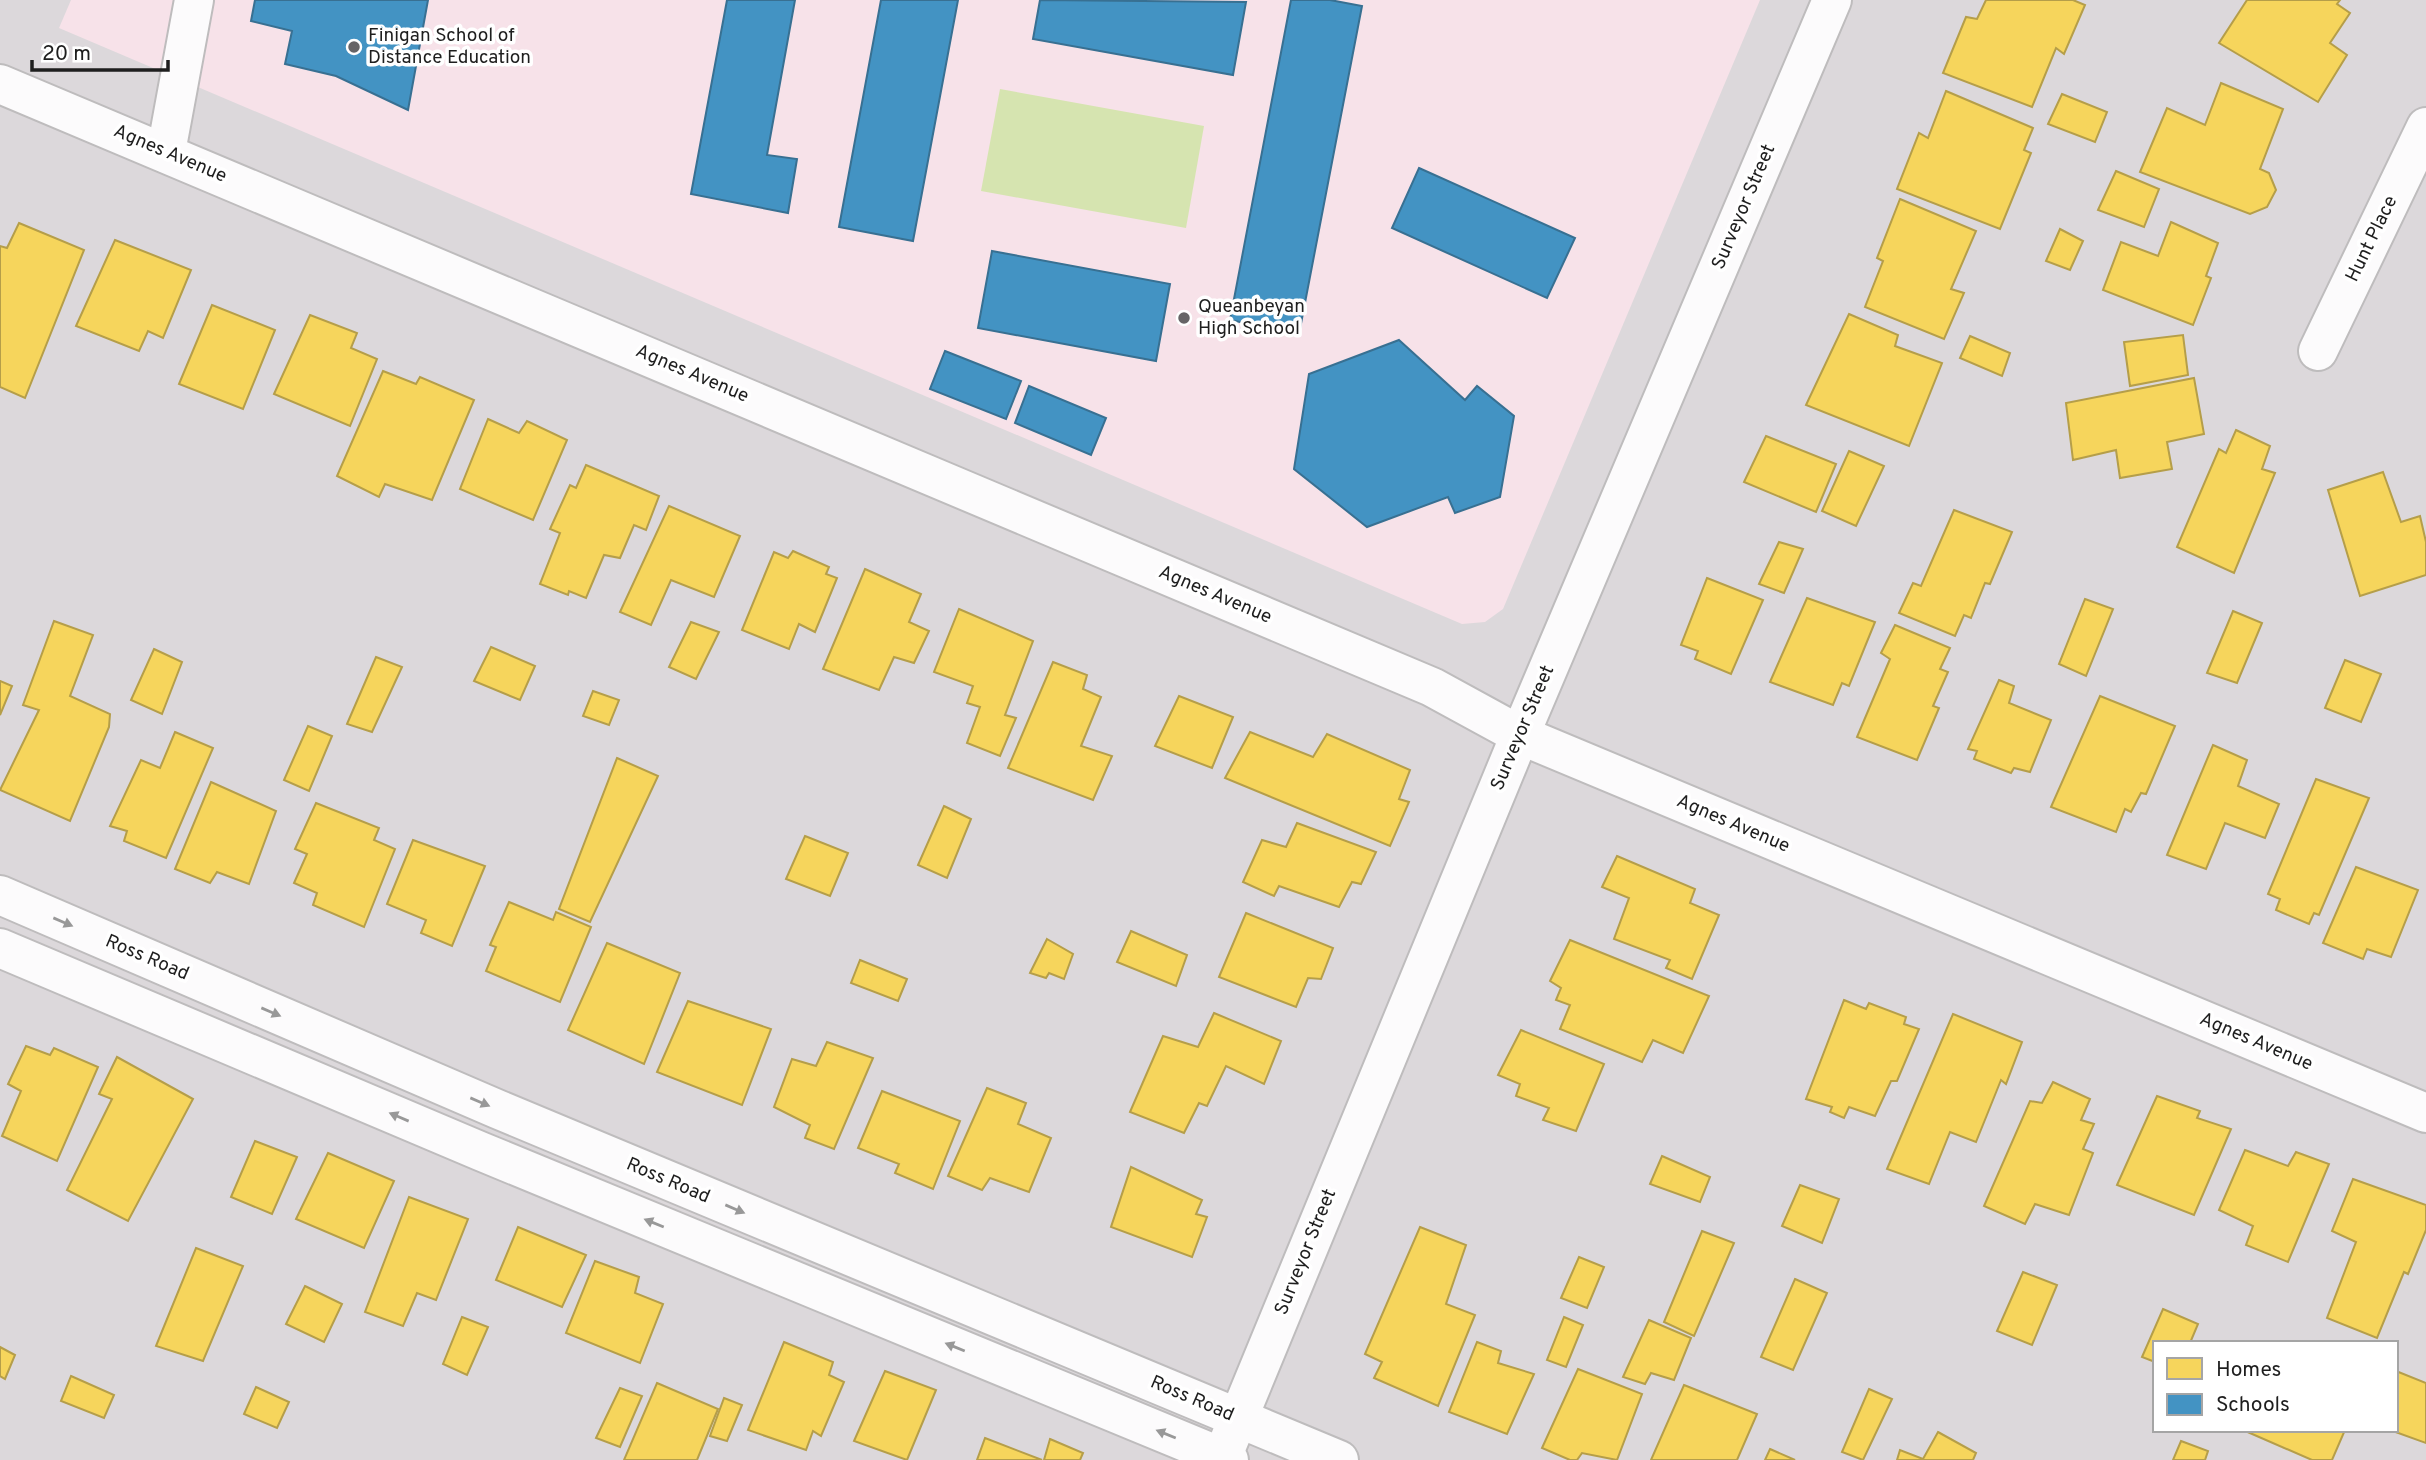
<svg xmlns="http://www.w3.org/2000/svg" width="2426" height="1460" font-family="Overpass,sans-serif">
  <style>
    .residential { fill: #dcd8db; fill-rule: evenodd }
    .education { fill: #f7e2e9 }
    .pitch { fill: #d6e4b0 }
    .homes { fill: #f6d55c; stroke: #b59e49; stroke-width: 2 }
    .schools { fill: #4393c3; stroke: #387092; stroke-width: 2 }
    .lines { fill: none; stroke-linecap: round; stroke-linejoin: round }
    .minor-casing { stroke: #bebcbd; stroke-width: 42 }
    .minor { stroke: #fcfbfc; stroke-width: 38 }
    .oneway { fill: #989898 }
    .poi-dot { fill: #666466; stroke: #fff; stroke-width: 2.5 }
    .labels { text-anchor: middle; dominant-baseline: central; stroke-width: 7; stroke-linejoin: round; paint-order: stroke }
    .poi-label { font-size: 19px; fill: #1e1e1e; stroke: #fff; text-anchor: start }
    .street-label { font-size: 19px; fill: #1e1e1e; stroke: #fff }
  </style>
  <rect width="100%" height="100%" fill="#ede7eb"/>
  <!-- residential -->
  <path class="residential" d="M0 0H2426V1460H0ZM2155 1343H2396V1430H2155Z"/>
  <!-- education -->
  <path class="education" d="M71 0H1760L1503 609 1485 622 1462 624 59 28Z"/>
  <!-- pitch -->
  <path class="pitch" d="M1000 89 1204 126 1186 228 981 191Z"/>
  <!-- homes -->
  <g class="homes">
    <path d="M1986 0H2073L2085 5 2064 54 2056 48 2032 107 1943 73 1966 17 1977 19Z"/>
    <path d="M2247 0H2340L2337 4 2350 13 2330 43 2347 55 2318 102 2219 43Z"/>
    <path d="M2221 83 2283 109 2260 169 2269 173 2276 190 2267 207 2250 214 2140 172 2167 108 2205 125Z"/>
    <path d="M1946 91 2033 128 2024 150 2031 153 2000 229 1897 189 1919 133 1928 138Z"/>
    <path d="M2062 94 2107 112 2095 142 2048 124Z"/>
    <path d="M2116 171 2159 189 2144 227 2098 210Z"/>
    <path d="M1900 199 1976 231 1951 289 1964 293 1944 339 1865 307 1883 261 1877 258Z"/>
    <path d="M2171 222 2218 243 2206 276 2211 278 2193 325 2103 290 2121 242 2158 256Z"/>
    <path d="M19 223 84 250 25 398 0 387V246L7 248Z"/>
    <path d="M2060 229 2083 241 2070 270 2046 261Z"/>
    <path d="M115 240 191 270 163 338 148 331 139 351 76 326Z"/>
    <path d="M212 305 275 330 243 409 179 384Z"/>
    <path d="M1849 314 1898 335 1895 346 1942 363 1909 446 1806 405Z"/>
    <path d="M310 315 357 333 351 348 377 359 350 426 274 394Z"/>
    <path d="M2183 335 2188 375 2130 386 2124 342Z"/>
    <path d="M1970 336 2010 353 2002 376 1960 358Z"/>
    <path d="M383 371 416 384 420 377 474 400 432 500 385 484 379 497 337 476Z"/>
    <path d="M2194 378 2204 434 2167 442 2172 469 2120 478 2116 450 2073 460 2066 403Z"/>
    <path d="M488 419 519 433 527 421 567 440 533 520 460 489Z"/>
    <path d="M2236 430 2270 446 2262 469 2275 473 2234 573 2177 547 2219 449 2226 453Z"/>
    <path d="M1766 436 1836 464 1816 512 1744 482Z"/>
    <path d="M1849 451 1884 466 1856 526 1822 511Z"/>
    <path d="M586 465 659 496 646 530 634 525 620 558 604 555 586 598 569 591 568 595 540 584 560 533 550 529 570 485 576 488Z"/>
    <path d="M2383 472 2401 522 2420 516 2426 542V575L2360 596 2328 490Z"/>
    <path d="M669 506 740 536 714 597 671 580 651 625 620 612Z"/>
    <path d="M1954 510 2012 532 1990 584 1985 583 1971 618 1964 615 1955 636 1899 613 1913 583 1921 586Z"/>
    <path d="M1779 542 1803 549 1784 593 1759 584Z"/>
    <path d="M793 551 829 567 826 574 837 578 815 632 799 624 789 649 742 630 774 552 788 558Z"/>
    <path d="M865 569 921 594 909 622 929 631 914 663 894 657 879 690 823 669Z"/>
    <path d="M1707 578 1763 600 1731 674 1695 659 1698 651 1681 645Z"/>
    <path d="M1807 598 1875 622 1849 686 1842 683 1833 705 1770 682Z"/>
    <path d="M2085 599 2113 609 2086 676 2059 664Z"/>
    <path d="M959 609 1033 641 1005 715 1016 718 1000 756 967 743 980 707 967 703 973 686 934 672Z"/>
    <path d="M2233 611 2262 623 2237 683 2207 673Z"/>
    <path d="M54 621 93 635 70 696 110 714 109 727 70 821 0 790 39 710 23 705Z"/>
    <path d="M691 622 719 632 696 679 669 667Z"/>
    <path d="M1895 625 1950 648 1940 669 1948 672 1933 706 1939 708 1917 760 1857 737 1890 659 1881 653Z"/>
    <path d="M491 647 535 666 520 700 474 681Z"/>
    <path d="M154 649 182 662 162 714 131 700Z"/>
    <path d="M376 657 402 667 372 732 347 724Z"/>
    <path d="M2345 660 2381 674 2361 722 2325 708Z"/>
    <path d="M1053 662 1087 675 1083 689 1101 697 1081 746 1112 756 1093 800 1008 768Z"/>
    <path d="M1999 680 2014 686 2009 703 2051 720 2030 772 2014 768 2011 773 1974 759 1977 751 1968 749Z"/>
    <path d="M0 681 12 686 0 715Z"/>
    <path d="M593 691 619 700 609 725 583 716Z"/>
    <path d="M1179 696 1233 717 1212 768 1155 746Z"/>
    <path d="M2100 696 2175 726 2146 794 2141 793 2131 812 2125 809 2116 832 2051 807Z"/>
    <path d="M308 726 332 736 309 791 284 780Z"/>
    <path d="M175 732 213 748 166 858 124 841 127 831 110 826 141 760 160 768Z"/>
    <path d="M1250 732 1313 757 1327 734 1410 770 1399 799 1409 802 1390 846 1225 778Z"/>
    <path d="M2213 745 2247 760 2238 786 2279 804 2265 838 2225 823 2206 869 2167 855Z"/>
    <path d="M617 758 658 776 590 922 559 909Z"/>
    <path d="M2316 779 2369 798 2319 915 2314 913 2309 924 2276 910 2280 899 2268 894Z"/>
    <path d="M211 782 276 811 249 884 217 872 210 883 175 869Z"/>
    <path d="M316 803 379 828 374 840 395 849 364 927 313 905 317 893 294 883 307 854 295 849Z"/>
    <path d="M944 806 971 819 947 878 918 865Z"/>
    <path d="M1297 823 1376 852 1361 884 1352 882 1339 907 1279 886 1274 896 1243 882 1262 840 1286 847Z"/>
    <path d="M805 836 848 853 830 896 786 879Z"/>
    <path d="M413 840 485 866 452 946 421 933 426 920 387 904Z"/>
    <path d="M1617 856 1695 889 1690 903 1719 915 1692 979 1666 968 1670 960 1614 939 1629 898 1602 887Z"/>
    <path d="M2356 867 2418 890 2391 957 2367 949 2363 959 2323 943Z"/>
    <path d="M509 902 553 920 556 912 591 927 560 1002 486 971 496 947 490 945Z"/>
    <path d="M1246 913 1333 948 1321 979 1308 978 1296 1007 1219 977Z"/>
    <path d="M1131 931 1187 955 1176 986 1117 962Z"/>
    <path d="M1047 939 1073 954 1064 979 1049 973 1046 978 1030 973Z"/>
    <path d="M1570 940 1709 996 1683 1053 1653 1040 1642 1062 1560 1029 1570 1005 1556 1000 1561 988 1550 981Z"/>
    <path d="M607 943 680 973 644 1064 568 1030Z"/>
    <path d="M860 960 907 979 898 1001 851 983Z"/>
    <path d="M1844 1000 1866 1009 1869 1003 1906 1017 1904 1024 1919 1029 1897 1081H1891L1875 1116 1849 1107 1844 1118 1830 1112 1832 1107 1806 1099Z"/>
    <path d="M688 1001 771 1029 742 1105 657 1072Z"/>
    <path d="M1214 1013 1281 1041 1264 1084 1226 1066 1207 1106 1199 1103 1184 1133 1130 1112 1163 1036 1198 1047Z"/>
    <path d="M1953 1014 2022 1042 2006 1084 2001 1080 1976 1142 1950 1132 1929 1184 1887 1169Z"/>
    <path d="M1521 1030 1604 1064 1576 1131 1543 1120 1549 1108 1516 1096 1520 1084 1498 1075Z"/>
    <path d="M827 1042 873 1058 834 1149 805 1138 810 1125 774 1107 792 1059 816 1066Z"/>
    <path d="M26 1046 50 1055 54 1048 98 1067 57 1161 2 1136 21 1091 8 1084Z"/>
    <path d="M117 1057 193 1099 128 1221 67 1190 112 1099 99 1094Z"/>
    <path d="M2053 1082 2090 1099 2081 1120 2094 1124 2083 1149 2093 1153 2069 1215 2035 1204 2025 1224 1984 1206 2030 1101 2042 1103Z"/>
    <path d="M987 1088 1026 1103 1018 1124 1051 1138 1029 1192 990 1178 982 1190 948 1176Z"/>
    <path d="M882 1091 960 1121 933 1189 895 1173 899 1164 858 1148Z"/>
    <path d="M2157 1096 2200 1111 2197 1118 2231 1129 2194 1215 2117 1185Z"/>
    <path d="M255 1141 297 1157 272 1214 231 1197Z"/>
    <path d="M2245 1150 2288 1166 2296 1152 2329 1164 2288 1262 2246 1245 2253 1226 2219 1210Z"/>
    <path d="M328 1153 394 1181 364 1248 296 1219Z"/>
    <path d="M1662 1156 1710 1177 1700 1202 1650 1184Z"/>
    <path d="M1131 1167 1202 1200 1196 1214 1207 1217 1192 1257 1111 1227Z"/>
    <path d="M2353 1179 2426 1205V1230L2408 1274 2404 1272 2377 1338 2327 1318 2356 1242 2332 1231Z"/>
    <path d="M1800 1185 1839 1199 1822 1243 1782 1226Z"/>
    <path d="M409 1197 468 1219 436 1300 417 1293 403 1326 365 1312Z"/>
    <path d="M518 1227 586 1255 562 1307 496 1280Z"/>
    <path d="M1420 1227 1466 1245 1446 1304 1475 1315 1438 1406 1374 1378 1382 1362 1365 1354Z"/>
    <path d="M1702 1231 1734 1243 1694 1336 1664 1322Z"/>
    <path d="M196 1248 243 1266 203 1361 156 1346Z"/>
    <path d="M1579 1257 1604 1267 1587 1308 1561 1298Z"/>
    <path d="M595 1261 639 1277 635 1293 663 1304 640 1363 566 1333Z"/>
    <path d="M2023 1272 2057 1285 2032 1345 1997 1331Z"/>
    <path d="M1795 1279 1827 1293 1793 1370 1761 1357Z"/>
    <path d="M305 1286 342 1304 324 1342 286 1324Z"/>
    <path d="M2163 1309 2198 1324 2190 1343H2155V1362L2142 1357Z"/>
    <path d="M462 1317 488 1327 467 1375 443 1364Z"/>
    <path d="M1564 1317 1583 1325 1566 1367 1547 1360Z"/>
    <path d="M1649 1320 1691 1338 1674 1380 1651 1373 1645 1384 1623 1377Z"/>
    <path d="M784 1342 833 1362 829 1375 844 1382 821 1436 813 1431 806 1450 748 1430Z"/>
    <path d="M1477 1342 1501 1351 1498 1363 1534 1374 1507 1434 1449 1412Z"/>
    <path d="M0 1347 15 1355 5 1379 0 1376Z"/>
    <path d="M1578 1369 1642 1394 1617 1460 1582 1453 1577 1460H1570L1542 1448Z"/>
    <path d="M885 1371 936 1390 907 1460 854 1441Z"/>
    <path d="M2396 1371 2426 1383V1443L2390 1430H2396Z"/>
    <path d="M71 1376 114 1395 104 1418 61 1401Z"/>
    <path d="M657 1383 718 1409 697 1460H624Z"/>
    <path d="M1684 1385 1757 1414 1737 1460H1651Z"/>
    <path d="M256 1387 289 1402 277 1428 244 1414Z"/>
    <path d="M620 1388 642 1396 620 1447 596 1438Z"/>
    <path d="M1869 1389 1892 1399 1863 1460 1842 1452Z"/>
    <path d="M724 1398 742 1405 727 1441 710 1436Z"/>
    <path d="M2243 1430H2345L2332 1460H2312Z"/>
    <path d="M1938 1432 1976 1453 1973 1460H1897L1900 1450 1923 1459Z"/>
    <path d="M985 1438 1042 1460H977Z"/>
    <path d="M1050 1439 1083 1453 1080 1460H1044Z"/>
    <path d="M2181 1441 2208 1451 2205 1460H2173Z"/>
    <path d="M1770 1449 1795 1460H1765Z"/>
  </g>
  <!-- schools -->
  <g class="schools">
    <path d="M255 0H428L408 110 336 76 285 64 292 31 251 21Z"/>
    <path d="M727 0H795L767 155 797 159 788 213 691 194Z"/>
    <path d="M881 0H958L913 241 839 227Z"/>
    <path d="M1040 0 1246 2 1233 75 1033 39Z"/>
    <path d="M1291 0H1330L1362 6 1299 334 1230 320Z"/>
    <path d="M1419 168 1575 238 1547 298 1392 228Z"/>
    <path d="M992 251 1170 284 1156 361 978 328Z"/>
    <path d="M1399 340 1465 400 1477 386 1514 416 1500 497 1455 513 1448 497 1367 527 1294 469 1309 374Z"/>
    <path d="M945 351 1021 381 1006 419 930 389Z"/>
    <path d="M1029 386 1106 418 1091 455 1015 423Z"/>
  </g>
  <g class="lines">
    <defs>
      <g id="minor">
        <path d="M0 84 1432 687 1520 735 2426 1113"/>
        <path d="M166 152 194 0"/>
        <path d="M2318 351 2426 127"/>
        <path d="M0 895 497 1109 1339 1460"/>
        <path d="M0 948 480 1151 1229 1460"/>
        <path d="M1221 1460 1520 735 1832 0"/>
      </g>
    </defs>
    <!-- minor casing -->
    <use href="#minor" class="minor-casing"/>
    <!-- minor -->
    <use href="#minor" class="minor"/>
  </g>
  <!-- one-way arrows -->
  <defs><path id="oneway-solid" d="M-6-.8H1V-3.2L6.5 0L1 3.2V.8H-6Z" transform="scale(1.75)"/></defs>
  <g class="oneway">
    <use href="#oneway-solid" transform="translate(63 922) rotate(23)"/>
    <use href="#oneway-solid" transform="translate(271 1012) rotate(23)"/>
    <use href="#oneway-solid" transform="translate(480 1102) rotate(23)"/>
    <use href="#oneway-solid" transform="translate(399 1117) rotate(-157)"/>
    <use href="#oneway-solid" transform="translate(735 1209) rotate(23)"/>
    <use href="#oneway-solid" transform="translate(654 1223) rotate(-158)"/>
    <use href="#oneway-solid" transform="translate(955 1347) rotate(-158)"/>
    <use href="#oneway-solid" transform="translate(1166 1434) rotate(-158)"/>
  </g>
  <!-- markers -->
  <g class="poi-dot">
    <circle cx="354" cy="47" r="7"/>
    <circle cx="1184" cy="318" r="7"/>
  </g>
  <g class="labels">
    <!-- poi labels -->
    <g class="poi-label">
      <text x="368" y="36">Finigan School of<tspan x="368" dy="22">Distance Education</tspan></text>
      <text x="1198" y="307">Queanbeyan<tspan x="1198" dy="22">High School</tspan></text>
    </g>
    <!-- street labels -->
    <g class="street-label">
      <text transform="translate(170 154) rotate(23)">Agnes Avenue</text>
      <text transform="translate(1744 207) rotate(-67)">Surveyor Street</text>
      <text transform="translate(2372 239) rotate(-64)">Hunt Place</text>
      <text transform="translate(692 374) rotate(23)">Agnes Avenue</text>
      <text transform="translate(1215 595) rotate(23)">Agnes Avenue</text>
      <text transform="translate(1523 728) rotate(-67)">Surveyor Street</text>
      <text transform="translate(1733 824) rotate(23)">Agnes Avenue</text>
      <text transform="translate(147 958) rotate(23)">Ross Road</text>
      <text transform="translate(2256 1042) rotate(23)">Agnes Avenue</text>
      <text transform="translate(668 1181) rotate(23)">Ross Road</text>
      <text transform="translate(1306 1252) rotate(-68)">Surveyor Street</text>
      <text transform="translate(1192 1399) rotate(23)">Ross Road</text>
    </g>
  </g>
  <!-- legend -->
  <rect x="2153" y="1341" width="245" height="91" fill="#ffffff" stroke="#a5a5a5" stroke-width="2"/>
  <rect x="2167" y="1358" width="35" height="21" fill="#f6d55c" stroke="#a5a5a5" stroke-width="2"/>
  <text x="2216" y="1376" font-size="21" fill="#1e1e1e">Homes</text>
  <rect x="2167" y="1394" width="35" height="21" fill="#4393c3" stroke="#a5a5a5" stroke-width="2"/>
  <text x="2216" y="1411" font-size="21" fill="#1e1e1e">Schools</text>
  <!-- scale -->
  <path d="M32 60v10h136v-10" fill="none" stroke="#1e1e1e" stroke-width="3.5"/>
  <text x="42" y="60" font-size="21" fill="#1e1e1e" stroke="#ffffff" stroke-width="5" paint-order="stroke">20 m</text>
</svg>
